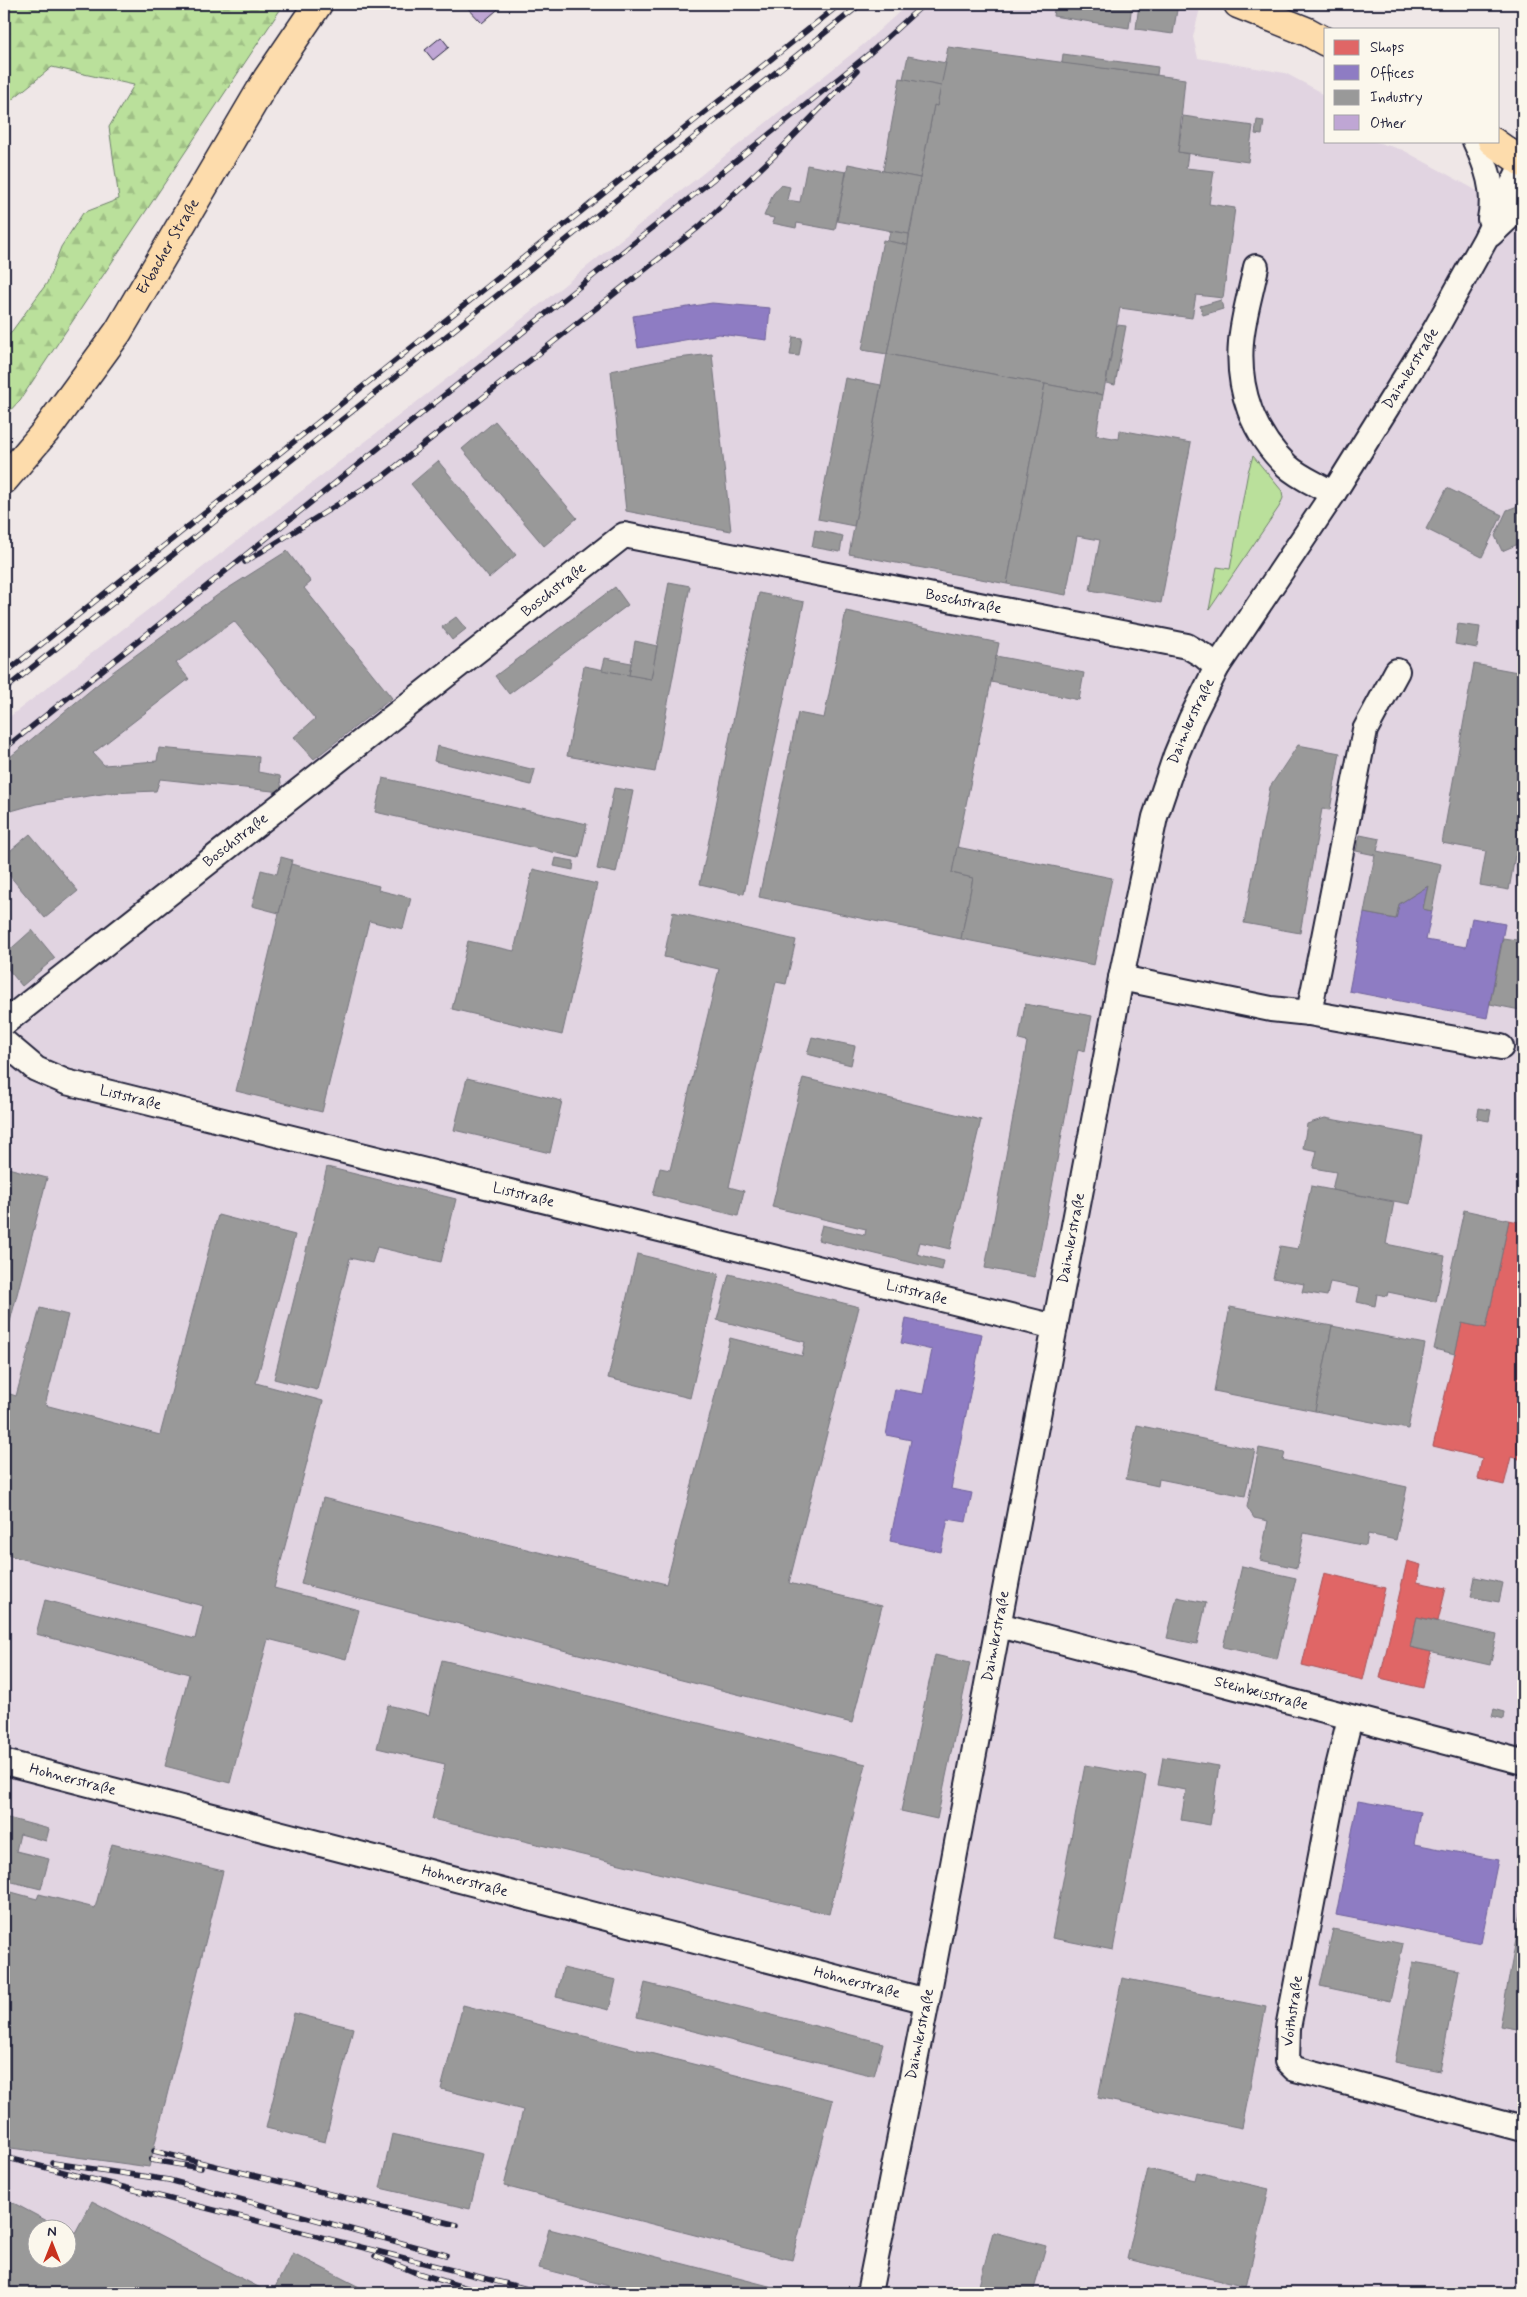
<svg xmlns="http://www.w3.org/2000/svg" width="1527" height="2297" font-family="Mynerve,sans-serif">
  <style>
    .built { fill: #e1d4e1; fill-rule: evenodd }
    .grass { fill: #bae09b; stroke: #6e816b }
    .forest { fill: url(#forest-firs); stroke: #6e816b }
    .shops { fill: #e06666; stroke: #a75259 }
    .offices { fill: #8e7cc3; stroke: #6e619a }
    .industry { fill: #999; stroke: #75757d }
    .building { fill: #bfa6d4; stroke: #22223b }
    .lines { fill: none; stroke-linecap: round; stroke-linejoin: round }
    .minor-casing { stroke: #22223b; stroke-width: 28 }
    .major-casing { stroke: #22223b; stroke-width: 31 }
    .minor { stroke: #fbf7ec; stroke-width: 24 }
    .major { stroke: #fddcac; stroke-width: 28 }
    .rail-casing { stroke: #22223b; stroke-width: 5.5 }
    .rail { stroke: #fbf7ec; stroke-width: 4; stroke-dasharray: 11; stroke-linecap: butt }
    .labels { text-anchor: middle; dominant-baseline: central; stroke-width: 5; stroke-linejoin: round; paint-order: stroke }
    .street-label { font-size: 15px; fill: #22223b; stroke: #fbf7ec }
  </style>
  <defs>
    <pattern id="forest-firs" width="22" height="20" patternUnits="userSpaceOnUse" patternTransform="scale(1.25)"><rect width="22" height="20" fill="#bae09b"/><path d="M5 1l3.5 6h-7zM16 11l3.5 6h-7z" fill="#a0c086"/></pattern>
  </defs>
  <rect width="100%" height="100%" fill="#efe7e7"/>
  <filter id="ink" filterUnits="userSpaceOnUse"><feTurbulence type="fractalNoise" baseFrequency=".02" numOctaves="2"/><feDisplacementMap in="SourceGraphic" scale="10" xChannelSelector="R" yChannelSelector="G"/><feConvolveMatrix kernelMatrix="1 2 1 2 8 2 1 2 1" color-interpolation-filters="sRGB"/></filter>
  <g filter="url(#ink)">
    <!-- built -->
    <path class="built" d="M908 4H1201L1193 37 1198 58 1285 73 1319 91 1326 100V141H1373L1403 150 1523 216V2293H4V721L476 356 864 44ZM38 2230H68V2260H38Z"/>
    <!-- grass -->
    <path class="grass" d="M1253 456 1282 491 1283 498 1279 507 1209 610 1217 567 1230 569 1248 472Z"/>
    <!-- forest -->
    <path class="forest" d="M4 4H284L20 400 4 417V342L47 283 61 247 83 213 119 199 109 127 134 85 52 67 4 106Z"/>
    <!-- shops -->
    <g class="shops">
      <path d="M1509 1220 1523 1223V1460L1511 1457 1504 1485 1478 1479 1482 1458 1433 1446 1462 1323 1486 1328Z"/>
      <path d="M1407 1561 1421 1565 1417 1582 1446 1588 1438 1621 1417 1617 1410 1647 1431 1652 1423 1688 1380 1678Z"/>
      <path d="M1324 1573 1385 1588 1363 1680 1302 1665Z"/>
    </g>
    <!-- offices -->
    <g class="offices">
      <path d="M712 303 770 308 767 340 719 334 638 348 633 316Z"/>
      <path d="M1428 886 1423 909 1432 911 1426 940 1466 947 1472 918 1505 924 1487 1018 1349 991 1364 913 1396 919 1399 904Z"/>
      <path d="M906 1319 982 1334 951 1489 972 1493 966 1522 948 1519 941 1552 890 1541 911 1440 886 1435 895 1389 923 1394 932 1350 901 1343Z"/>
      <path d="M1358 1801 1420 1812 1414 1844 1498 1860 1481 1943 1336 1915Z"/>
    </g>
    <!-- industry -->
    <g class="industry">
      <path d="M1055 4H1132L1129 28 1053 16Z"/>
      <path d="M1139 4H1178L1173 34 1136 29Z"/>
      <path d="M948 47 1185 79 1178 152 1188 154 1186 168 1214 171 1209 204 1235 208 1223 298 1196 295 1192 318 1120 308 1103 395 887 354 934 105 937 106Z"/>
      <path d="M1063 54 1158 67 1157 75 1062 63Z"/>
      <path d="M908 56 946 63 941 86 903 79Z"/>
      <path d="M900 78 941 86 937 106 934 105 920 178 883 171Z"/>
      <path d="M1183 116 1253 126 1248 162 1178 152Z"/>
      <path d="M1257 120 1264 121 1262 135 1255 134Z"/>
      <path d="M848 164 920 178 909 234 837 221Z"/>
      <path d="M807 165 846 172 835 230 797 223 796 228 772 223 774 218 764 216 773 194 781 185 790 187 787 200 800 202Z"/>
      <path d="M890 231 909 234 908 245 888 241Z"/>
      <path d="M883 240 908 245 887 354 862 350Z"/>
      <path d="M1221 300 1223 309 1203 315 1200 306Z"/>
      <path d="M1117 325 1126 326 1115 385 1106 383Z"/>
      <path d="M793 337 802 338 799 356 790 355Z"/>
      <path d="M712 354 731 531 626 511 611 371 669 359Z"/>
      <path d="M887 354 1045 384 1007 584 849 554Z"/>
      <path d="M845 378 881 385 854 526 818 519Z"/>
      <path d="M1045 384 1103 395 1096 435 1119 439 1120 430 1191 443 1161 603 1090 590 1100 540 1077 536 1066 595 1007 584Z"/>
      <path d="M495 421 577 518 544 546 462 449Z"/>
      <path d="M438 461 516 555 489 578 411 484Z"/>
      <path d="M1447 488 1502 515 1482 557 1426 529Z"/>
      <path d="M1523 504V542L1502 551 1495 536 1507 510Z"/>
      <path d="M815 530 843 536 840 552 812 547Z"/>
      <path d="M287 551 311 582 304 588 392 698 314 759 294 737 315 719 234 621 176 663 189 679 93 753 104 765 157 761 159 748 259 757 258 772 280 776 282 792 160 779 156 791 109 793 36 804 4 813V762L110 674 219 594Z"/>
      <path d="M669 582 690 586 655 772 567 756 584 666 651 679Z"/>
      <path d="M615 587 628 605 509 694 495 676Z"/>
      <path d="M759 593 804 602 744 894 700 884Z"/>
      <path d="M846 611 999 643 952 873 973 878 961 939 759 897 798 713 824 718Z"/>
      <path d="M456 617 466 629 452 640 442 627Z"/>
      <path d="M1458 624 1480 627 1477 648 1455 644Z"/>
      <path d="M635 641 657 646 651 679 629 675Z"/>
      <path d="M996 656 1084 673 1079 700 991 682Z"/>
      <path d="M605 658 631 663 629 675 602 670Z"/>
      <path d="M1474 664 1523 673V744L1519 766H1523V858L1515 856 1509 890 1480 885 1486 851 1442 843Z"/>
      <path d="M1298 745 1340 753 1330 810 1322 809 1300 933 1244 923 1270 787Z"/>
      <path d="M437 746 535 770 531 785 434 761Z"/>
      <path d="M383 778 587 824 579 858 375 812Z"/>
      <path d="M614 788 633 791 616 873 597 869Z"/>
      <path d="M30 834 78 891 45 918 4 869V856Z"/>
      <path d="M1360 835 1380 839 1377 851 1441 864 1432 911 1423 909 1428 886 1399 904 1396 919 1364 913 1375 855 1356 851Z"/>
      <path d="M957 847 1112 878 1094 965 961 939 973 878 952 873Z"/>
      <path d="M281 857 292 860 279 913 252 906 261 870 277 874Z"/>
      <path d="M556 858 574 861 573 870 554 866Z"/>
      <path d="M291 864 379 886 378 890 411 898 403 929 369 921 322 1112 236 1091Z"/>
      <path d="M533 869 597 884 562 1035 452 1009 468 941 514 951Z"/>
      <path d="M673 912 796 940 786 984 776 982 729 1187 744 1191 738 1216 653 1195 660 1168 670 1170 719 969 664 957Z"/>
      <path d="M32 930 55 958 22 986 4 964V955Z"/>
      <path d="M1503 938 1523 941V1006L1521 1005 1520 1010 1490 1004Z"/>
      <path d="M1025 1004 1092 1016 1085 1051 1078 1049 1035 1277 985 1268 1027 1042 1019 1040Z"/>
      <path d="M812 1037 855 1046 851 1065 807 1054Z"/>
      <path d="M467 1078 562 1101 550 1153 454 1130Z"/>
      <path d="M803 1078 981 1120 950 1249 920 1242 917 1254 944 1261 942 1270 818 1240 822 1225 865 1235 866 1229 772 1207Z"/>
      <path d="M1479 1108 1491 1110 1489 1121 1477 1119Z"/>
      <path d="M1325 1118 1422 1136 1410 1204 1332 1190 1336 1172 1313 1168 1317 1151 1303 1148 1307 1124Z"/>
      <path d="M4 1167 47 1178 4 1345Z"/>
      <path d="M327 1167 456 1199 441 1262 377 1247 372 1263 350 1258 317 1390 274 1379Z"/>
      <path d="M1311 1186 1394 1202 1386 1244 1445 1256 1436 1302 1388 1292 1387 1296 1377 1294 1375 1306 1357 1302 1360 1288 1330 1282 1327 1296 1302 1292 1304 1284 1273 1278 1280 1246 1298 1249Z"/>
      <path d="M1464 1210 1509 1220 1486 1328 1462 1323 1455 1354 1434 1349Z"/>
      <path d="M218 1215 295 1235 256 1383 323 1401 274 1588 359 1610 346 1659 268 1639 230 1783 165 1766 189 1674 36 1634 45 1600 195 1639 203 1606 4 1554V1392L16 1396 40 1308 68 1315 45 1405 160 1435Z"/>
      <path d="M637 1254 719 1274 690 1398 608 1378Z"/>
      <path d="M729 1274 859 1307 789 1583 882 1606 852 1723 301 1584 323 1498 666 1584 730 1338 802 1356 805 1342 717 1320Z"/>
      <path d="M1230 1307 1332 1326 1315 1411 1214 1391Z"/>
      <path d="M1332 1326 1425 1344 1408 1429 1315 1411Z"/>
      <path d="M1137 1425 1255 1450 1245 1496 1159 1479 1158 1486 1126 1479Z"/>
      <path d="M1259 1448 1285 1453 1283 1460 1407 1487 1396 1540 1368 1534 1366 1546 1304 1533 1297 1568 1260 1560 1268 1521 1254 1518 1247 1507Z"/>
      <path d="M1242 1566 1296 1578 1277 1659 1223 1647Z"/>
      <path d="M1475 1577 1503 1583 1499 1602 1471 1597Z"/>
      <path d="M1177 1597 1206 1603 1197 1644 1167 1638Z"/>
      <path d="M1417 1617 1497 1635 1490 1665 1410 1647Z"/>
      <path d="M935 1655 970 1663 937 1819 901 1811Z"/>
      <path d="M442 1660 866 1764 829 1914 432 1819 445 1764 377 1748 388 1705 429 1715Z"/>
      <path d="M1494 1709 1505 1712 1504 1719 1492 1716Z"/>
      <path d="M1163 1757 1219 1766 1210 1825 1181 1820 1186 1790 1158 1785Z"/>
      <path d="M1085 1765 1146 1776 1113 1950 1052 1938Z"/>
      <path d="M4 1817 49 1829 46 1841 20 1834 16 1851 49 1859 41 1889 4 1880Z"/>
      <path d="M112 1844 223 1871 149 2167 4 2147V1890L37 1899 39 1894 95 1908Z"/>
      <path d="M1523 1902V2030L1500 2026Z"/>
      <path d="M1333 1929 1403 1944 1390 2001 1320 1986Z"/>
      <path d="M1413 1962 1459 1970 1440 2071 1395 2062Z"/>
      <path d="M563 1968 616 1980 609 2010 556 1997Z"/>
      <path d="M1122 1978 1266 2007 1242 2128 1098 2098Z"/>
      <path d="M645 1983 883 2043 874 2076 637 2017Z"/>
      <path d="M463 2005 833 2100 792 2260 504 2186 523 2110 441 2089Z"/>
      <path d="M294 2013 353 2028 325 2142 266 2128Z"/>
      <path d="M392 2134 483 2154 470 2209 380 2188Z"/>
      <path d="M1148 2169 1195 2180 1197 2172 1269 2189 1246 2287 1127 2259Z"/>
      <path d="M4 2198 64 2230H38V2260H68V2231L74 2235 92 2201 270 2293H4Z"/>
      <path d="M549 2229 796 2293H636L539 2268Z"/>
      <path d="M993 2232 1046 2246 1033 2293H977Z"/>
      <path d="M293 2253 371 2293H272Z"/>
    </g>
    <!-- building -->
    <g class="building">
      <path d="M464 4H504L482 23Z"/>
      <path d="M441 37 449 47 433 60 425 50Z"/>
    </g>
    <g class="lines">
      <defs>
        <g id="minor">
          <path d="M1475 141C1487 167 1496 190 1490 219"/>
          <path d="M1491 234 1523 204"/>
          <path d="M1256 267C1251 292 1243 317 1241 342 1237 390 1253 434 1287 466 1300 478 1319 485 1333 494"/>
          <path d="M1121 978 1271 1009 1309 1013 1501 1047"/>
          <path d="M1309 1013 1365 730 1397 671"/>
          <path id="s1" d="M4 1023 624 535 1187 646 1204 656 1217 667"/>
          <path id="s2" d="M4 1042 36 1069 66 1082 1055 1327"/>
          <path id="s3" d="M999 1625 1523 1762"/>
          <path d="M1350 1718 1338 1767 1288 2028 1287 2061 1295 2069 1523 2129"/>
          <path id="s4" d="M4 1762 927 2001"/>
          <path id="s5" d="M869 2293 927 2001 1121 978 1155 817 1176 755 1191 719 1217 667 1333 494 1435 330 1485 240 1523 163"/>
        </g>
        <g id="major">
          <path d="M1238 4 1308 32 1326 42"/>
          <path d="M1492 141 1523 163"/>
          <path id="s6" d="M4 480 45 432 118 332 267 79 318 4"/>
        </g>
      </defs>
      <!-- minor casing -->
      <use href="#minor" class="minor-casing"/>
      <!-- major casing -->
      <use href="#major" class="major-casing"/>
      <!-- minor -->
      <use href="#minor" class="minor"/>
      <!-- major -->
      <use href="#major" class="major"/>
      <defs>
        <g id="rail">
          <path d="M245 562 385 475 699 227 774 156 857 71"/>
          <path d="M4 674 840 4"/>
          <path d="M4 690 861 4"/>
          <path d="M4 749 869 54 924 4"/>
          <path d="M154 2151 457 2225"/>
          <path d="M4 2157 543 2293"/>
          <path d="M151 2160 201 2168"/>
          <path d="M53 2163 169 2180 446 2255"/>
          <path d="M375 2256 414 2272 483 2293"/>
        </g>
      </defs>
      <!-- rail casing -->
      <use href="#rail" class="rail-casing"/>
      <!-- rail -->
      <use href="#rail" class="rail"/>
    </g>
  </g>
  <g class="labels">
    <!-- street labels -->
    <g class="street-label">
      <text stroke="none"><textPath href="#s6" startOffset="286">Erbacher Straße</textPath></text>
      <text stroke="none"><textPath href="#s5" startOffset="2022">Daimlerstraße</textPath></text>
      <text stroke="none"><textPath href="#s1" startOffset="700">Boschstraße</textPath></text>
      <text stroke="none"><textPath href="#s1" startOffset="1135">Boschstraße</textPath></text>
      <text stroke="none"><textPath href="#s5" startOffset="1606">Daimlerstraße</textPath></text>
      <text stroke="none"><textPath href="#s1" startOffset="295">Boschstraße</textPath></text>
      <text stroke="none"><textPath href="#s2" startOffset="141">Liststraße</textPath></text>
      <text stroke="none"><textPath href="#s2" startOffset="546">Liststraße</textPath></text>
      <text stroke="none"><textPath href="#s5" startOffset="1074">Daimlerstraße</textPath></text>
      <text stroke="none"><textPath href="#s2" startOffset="951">Liststraße</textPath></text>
      <text stroke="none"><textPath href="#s5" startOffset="669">Daimlerstraße</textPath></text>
      <text stroke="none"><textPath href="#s3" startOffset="271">Steinbeisstraße</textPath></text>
      <text stroke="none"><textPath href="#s4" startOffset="71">Hohnerstraße</textPath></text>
      <text stroke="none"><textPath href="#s4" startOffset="476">Hohnerstraße</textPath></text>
      <text stroke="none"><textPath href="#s4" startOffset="881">Hohnerstraße</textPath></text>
      <text transform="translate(1293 2011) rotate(-82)">Voithstraße</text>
      <text stroke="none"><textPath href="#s5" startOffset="264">Daimlerstraße</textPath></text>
    </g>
  </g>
  <!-- margin -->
  <rect width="1527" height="2297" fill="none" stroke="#fbf7ec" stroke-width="20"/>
  <rect x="10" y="10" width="1507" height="2277" fill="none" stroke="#22223b" stroke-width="2" filter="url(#ink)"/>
  <!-- legend -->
  <rect x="1324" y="28" width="175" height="115" fill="#fbf7ec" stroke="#a4a2a5"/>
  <rect x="1334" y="40" width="25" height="15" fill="#e06666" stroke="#a4a2a5"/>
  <text x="1370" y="52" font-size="15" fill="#22223b">Shops</text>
  <rect x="1334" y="65" width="25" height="15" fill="#8e7cc3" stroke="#a4a2a5"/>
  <text x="1370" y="78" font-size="15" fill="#22223b">Offices</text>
  <rect x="1334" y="90" width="25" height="15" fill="#999999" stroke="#a4a2a5"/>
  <text x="1370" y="102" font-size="15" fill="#22223b">Industry</text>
  <rect x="1334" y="115" width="25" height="15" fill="#bfa6d4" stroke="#a4a2a5"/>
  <text x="1370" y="128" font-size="15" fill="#22223b">Other</text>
  <!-- north arrow -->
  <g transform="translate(52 2244)"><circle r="24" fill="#fbf7ec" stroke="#a4a2a5"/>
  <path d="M0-4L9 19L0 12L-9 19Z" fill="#c8321e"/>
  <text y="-8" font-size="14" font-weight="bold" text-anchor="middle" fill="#22223b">N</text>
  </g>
</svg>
